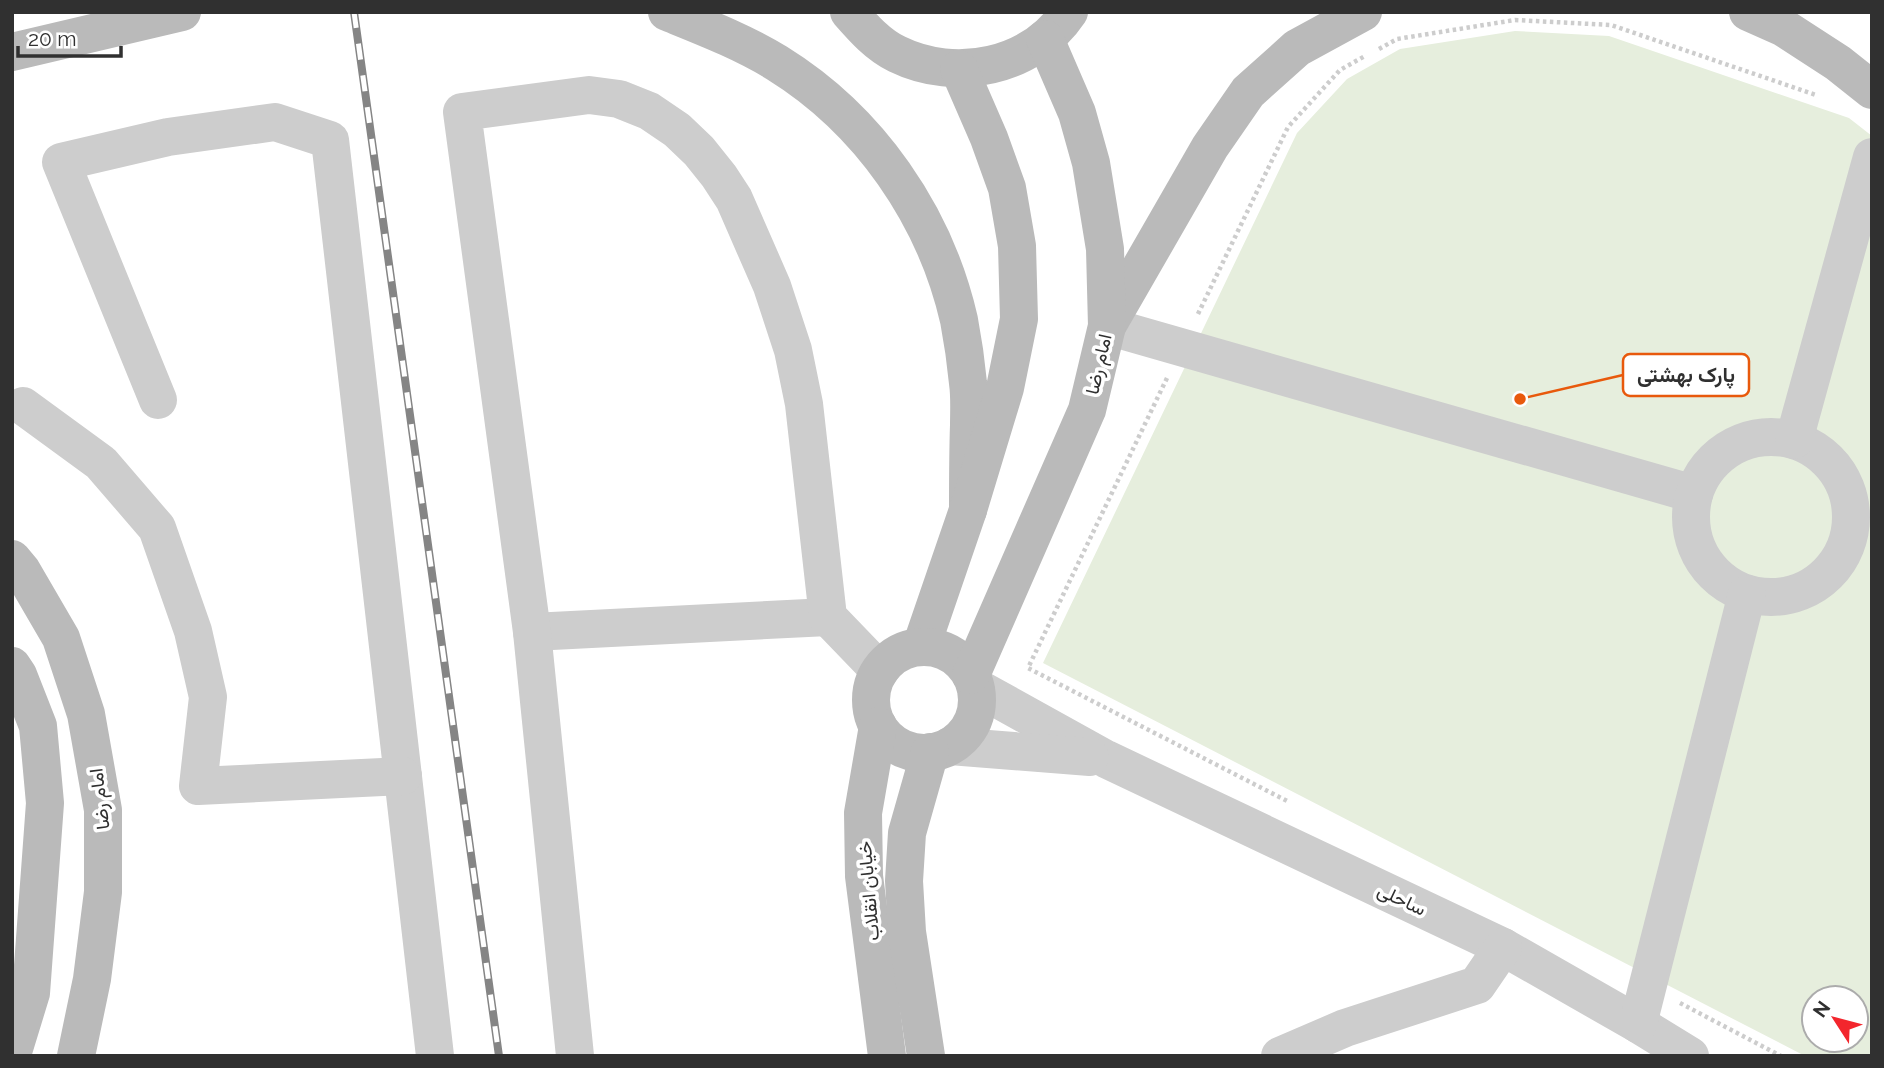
<svg xmlns="http://www.w3.org/2000/svg" width="1884" height="1068" font-family="Raleway,Vazirmatn,sans-serif">
  <style>
    .green { fill: #e6eedd; fill-rule: evenodd }
    .lines { fill: none; stroke-linecap: round; stroke-linejoin: round }
    .path { stroke: #cdcdcd; stroke-width: 4.5; stroke-dasharray: 3.5 3.5; stroke-linecap: butt }
    .street { stroke: #cdcdcd; stroke-width: 38 }
    .secondary { stroke: #bababa; stroke-width: 38 }
    .rail-casing { stroke: #858585; stroke-width: 8 }
    .rail { stroke: #fff; stroke-width: 5; stroke-dasharray: 16; stroke-linecap: butt }
    .labels { text-anchor: middle; dominant-baseline: central; stroke-width: 7; stroke-linejoin: round; paint-order: stroke }
    .street-label { font-size: 19px; fill: #303030; stroke: #fff }
    .leader { fill: none; stroke: #e8590c; stroke-width: 2.5 }
    .callout-dot { fill: #e8590c; stroke: #fff; stroke-width: 2.5 }
    .callout { fill: #fff; stroke: #e8590c; stroke-width: 2.5 }
    .callout-label { font-size: 21px; text-anchor: middle; font-weight: bold; fill: #303030 }
  </style>
  <rect width="100%" height="100%" fill="#fff"/>
  <!-- green -->
  <path class="green" d="M1515 31 1609 36 1849 118 1872 136V1056H1805L1043 663 1297 133 1347 79 1400 49ZM1814 998H1856V1040H1814Z"/>
  <g class="lines">
    <!-- path -->
    <g class="path">
      <path d="M1379 49 1397 39 1515 20 1611 25 1816 95"/>
      <path d="M1198 314 1288 127 1340 70 1365 56"/>
      <path d="M1167 378 1028 668 1289 802"/>
      <path d="M1680 1003 1781 1056"/>
    </g>
    <!-- street -->
    <g class="street">
      <path d="M1107 326 1694 494"/>
      <path d="M158 400 61 162 168 137 275 122 330 140 435 1056"/>
      <path d="M23 406 101 463 157 528 193 631 208 697 198 786 403 776"/>
      <circle cx="1771" cy="517" r="80"/>
      <path d="M1794 440 1872 157"/>
      <path d="M532 632 828 617"/>
      <path d="M976 687 1106 759 1503 947 1638 1024 1690 1056"/>
      <path d="M950 746 1090 757"/>
      <path d="M1638 1024 1747 594"/>
      <path d="M575 1056 532 632 462 112 589 95 619 99 649 111 677 130 699 151 719 176 734 199 772 286 793 350 804 404 828 617 880 671"/>
      <path d="M1280 1056 1345 1028 1477 985 1503 947"/>
    </g>
    <!-- secondary -->
    <g class="secondary">
      <path d="M667 12C704 27 743 42 777 63 869 120 935 215 959 320 963 341 966 362 968 383 970 397 969 411 969 425 968 454 968 482 968 510"/>
      <path d="M849 12C863 28 878 45 897 54 956 83 1032 67 1069 12"/>
      <path d="M1748 12 1784 28 1838 63 1872 90"/>
      <path d="M12 52 182 12"/>
      <path d="M1107 326 1210 147 1248 92 1297 48 1363 12"/>
      <path d="M12 559 22 571 61 638 86 714 103 810V892L92 979 76 1056"/>
      <path d="M921 647 968 510 1005 388 1019 319 1017 246 1007 188 989 138 959 69"/>
      <circle cx="924" cy="700" r="53"/>
      <path d="M12 666 18 675 38 726 45 803 31 993 12 1055"/>
      <path d="M971 675 1087 410 1107 326 1105 249 1091 163 1077 113 1045 39"/>
      <path d="M878 726 863 813 864 876 887 1056"/>
      <path d="M926 1056 907 932 904 881 907 833 930 752"/>
    </g>
    <defs>
      <path id="rail" d="M354 12 499 1056"/>
    </defs>
    <!-- rail casing -->
    <use href="#rail" class="rail-casing"/>
    <!-- rail -->
    <use href="#rail" class="rail"/>
  </g>
  <g class="labels">
    <!-- street labels -->
    <g class="street-label">
      <text transform="translate(1098 364) rotate(-77)">امام رضا</text>
      <text transform="translate(99 799) rotate(-97)">امام رضا</text>
      <text transform="translate(868 891) rotate(-95)">خیابان انقلاب</text>
      <text transform="translate(1402 899) rotate(25)">ساحلی</text>
    </g>
  </g>
  <!-- callouts -->
  <path class="leader" d="M1520 399L1623 375"/>
  <circle class="callout-dot" cx="1520" cy="399" r="7"/>
  <rect class="callout" x="1623" y="354" width="126" height="42" rx="7"/>
  <g class="callout-label">
    <text x="1686" y="382">پارک بهشتی</text>
  </g>
  <!-- border -->
  <rect width="1884" height="1068" fill="none" stroke="#303030" stroke-width="28"/>
  <!-- north arrow -->
  <g transform="translate(1835 1019) rotate(306)"><circle r="33" fill="#ffffff" stroke="#acacac" stroke-width="2"/>
  <path d="M0-5L12 26L0 18L-12 26Z" fill="#f3262d"/>
  <text y="-10" font-size="19" font-weight="bold" text-anchor="middle" fill="#303030">N</text>
  </g>
  <!-- scale -->
  <path d="M18 46v10h103v-10" fill="none" stroke="#303030" stroke-width="3.5"/>
  <text x="28" y="46" font-size="21" fill="#303030" stroke="#ffffff" stroke-width="5" paint-order="stroke">20 m</text>
</svg>
